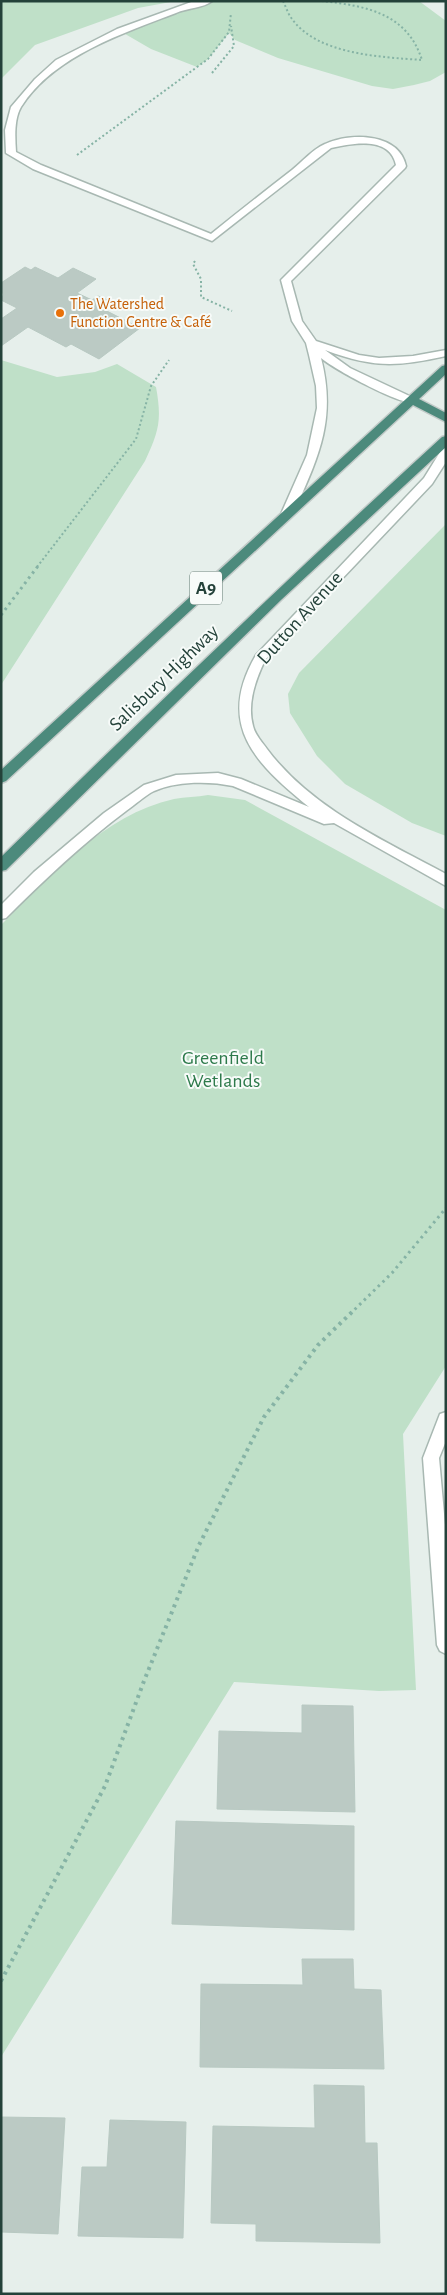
<svg xmlns="http://www.w3.org/2000/svg" width="447" height="2295" font-family="'Alegreya Sans',sans-serif">
  <style>
    .green { fill: #bfe0c8 }
    .building { fill: #bbcac4; stroke: #b8c9c2 }
    .lines { fill: none; stroke-linecap: round; stroke-linejoin: round }
    .service-casing { stroke: #a8b8b2; stroke-width: 3 }
    .minor-casing { stroke: #a8b8b2; stroke-width: 3 }
    .trunk-casing { stroke: #c2cac8; stroke-width: 3 }
    .path-far2 { stroke: #86b3a5; stroke-width: 2; stroke-dasharray: 2 2.5; stroke-linecap: butt }
    .path-far1 { stroke: #86b3a5; stroke-width: 3; stroke-dasharray: 2.5 4; stroke-linecap: butt }
    .path { stroke: #86b3a5; stroke-width: 4; stroke-dasharray: 3 4.5; stroke-linecap: butt }
    .service { fill: #fff; fill-rule: evenodd }
    .minor { fill: #fff; fill-rule: evenodd }
    .trunk { fill: #4c8a7c; fill-rule: evenodd }
    .food-dot { fill: #e8710a; stroke: #f7fbf9; stroke-width: 2 }
    .labels { text-anchor: middle; dominant-baseline: central; stroke-width: 4; stroke-linejoin: round; paint-order: stroke }
    .far-food-label { font-size: 16px; fill: #c56008; stroke: #f7fbf9; text-anchor: start }
    .shield { fill: #f7fbf9; stroke: #637a73; stroke-width: 1 }
    .shield-label { font-size: 19px; font-weight: bold; fill: #24423a }
    .street-label { font-size: 20px; fill: #24423a; stroke: #f7fbf9 }
    .park-label { font-size: 20px; fill: #2d7a4b; stroke: #f7fbf9 }
  </style>
  <rect width="100%" height="100%" fill="#e6efeb"/>
  <!-- green -->
  <g class="green">
    <path d="M1 1H176L138 8 35 45 1 79Z"/>
    <path d="M208 1H419L446 21V72L430 81 414 85 393 89 372 86 278 58 235 40 229 33 208 59 197 67 151 49 120 31Z"/>
    <path d="M1 360 57 377 95 372 117 364 156 387C162 420 159 431 145 461L1 685Z"/>
    <path d="M446 524V836L412 823 345 784 317 756 290 713 288 694 299 673Z"/>
    <path d="M208 795 245 800 446 910V1366L403 1434 416 1690 379 1691 234 1682 1 2057V925C50 876 103 815 174 799 185 797 197 797 208 795Z"/>
  </g>
  <!-- building -->
  <g class="building">
    <path d="M25 267 31 270 35 267 58 278 73 268 96 279 77 293 92 300 98 296 110 301 101 308 140 328 99 359 71 344 66 347 28 327 1 346V319L17 308 1 300 3 295 1 283Z"/>
    <path d="M302 1705 353 1706 355 1812 217 1809 219 1731 302 1733Z"/>
    <path d="M176 1821 354 1826V1930L172 1924Z"/>
    <path d="M302 1959H353L354 1989 381 1990 384 2069 200 2067 201 1984 303 1985Z"/>
    <path d="M314 2085 364 2086 365 2143H377L380 2243 256 2241V2224L211 2223 213 2126 315 2128Z"/>
    <path d="M1 2117 65 2118 58 2234 1 2232Z"/>
    <path d="M110 2120 186 2122 183 2238 78 2236 82 2167H107Z"/>
  </g>
  <g class="lines">
    <defs>
      <path id="service" d="M194 1H212C204 8 187 8 176 13 124 33 53 56 21 107 14 119 15 137 16 152L41 165 211 234C238 212 265 191 292 170 302 162 313 149 325 144 351 132 399 133 406 166L405 168 291 281 302 321 316 341 359 355 379 358 413 356 446 350V356C397 367 373 368 325 350L350 368 418 400 416 403C401 406 334 369 321 358 337 420 318 458 293 514L287 518 281 514 307 455 317 408 316 386 309 355 306 343 292 321 281 280 396 165C390 136 353 143 331 148L212 241 33 169 6 153 5 130 11 107 35 79 56 60 117 29Z"/>
      <g id="minor">
        <path d="M446 448V462L432 484 265 660C255 681 247 704 253 726 255 735 262 742 267 749 311 808 383 840 446 874V886L334 823 324 824 233 786C209 781 177 781 154 791 144 796 135 805 126 811 83 843 44 880 6 918L1 919V905L34 872 104 813 144 785 176 775 218 773 241 779 309 807C256 764 215 725 256 655L424 478 442 449Z"/>
        <path d="M446 1412V1441L439 1458 446 1536V1654L440 1651 437 1645 423 1458 440 1414Z"/>
      </g>
      <g id="trunk">
        <path d="M446 365V374L419 399 446 413V422L413 405 6 781 1 783V770L442 366Z"/>
        <path d="M446 436V447L281 600 6 870 1 871V857C146 715 292 574 442 437Z"/>
      </g>
    </defs>
    <!-- service casing -->
    <use href="#service" class="service-casing"/>
    <!-- minor casing -->
    <use href="#minor" class="minor-casing"/>
    <!-- trunk casing -->
    <use href="#trunk" class="trunk-casing"/>
    <!-- path-far2 -->
    <g class="path-far2">
      <path d="M283 1C286 7 288 14 292 19 318 55 382 57 422 60 407 13 366 6 322 1"/>
      <path d="M212 73 234 46 231 26"/>
      <path d="M77 155 208 59 229 32 231 13"/>
      <path d="M195 261 193 264 201 279V297L232 311"/>
      <path d="M37 567 136 439 151 386 169 360"/>
    </g>
    <!-- path-far1 -->
    <g class="path-far1">
      <path d="M1 615 38 566"/>
      <path d="M350 1314 392 1273 446 1208"/>
    </g>
    <!-- path -->
    <path class="path" d="M1 1981 105 1786 144 1681 199 1545 264 1417 318 1345 352 1312"/>
    <!-- service -->
    <use href="#service" class="service"/>
    <!-- minor -->
    <use href="#minor" class="minor"/>
    <!-- trunk -->
    <use href="#trunk" class="trunk"/>
  </g>
  <!-- markers -->
  <circle class="food-dot" cx="60" cy="313" r="5"/>
  <g class="labels">
    <!-- far-food labels -->
    <g class="far-food-label">
      <text x="70" y="304">The Watershed<tspan x="70" dy="18">Function Centre &amp; Café</tspan></text>
    </g>
    <!-- shield labels -->
    <rect class="shield" x="190" y="571.5" width="32" height="33" rx="4"/>
    <g class="shield-label">
      <text x="206" y="588">A9</text>
    </g>
    <!-- street labels -->
    <g class="street-label">
      <text transform="translate(300 618) rotate(-48)">Dutton Avenue</text>
      <text transform="translate(164 678) rotate(-44)">Salisbury Highway</text>
    </g>
    <!-- park labels -->
    <g class="park-label">
      <text x="223" y="1058">Greenfield<tspan x="223" dy="23">Wetlands</tspan></text>
    </g>
  </g>
  <!-- border -->
  <rect width="447" height="2295" fill="none" stroke="#24423a" stroke-width="5"/>
</svg>
